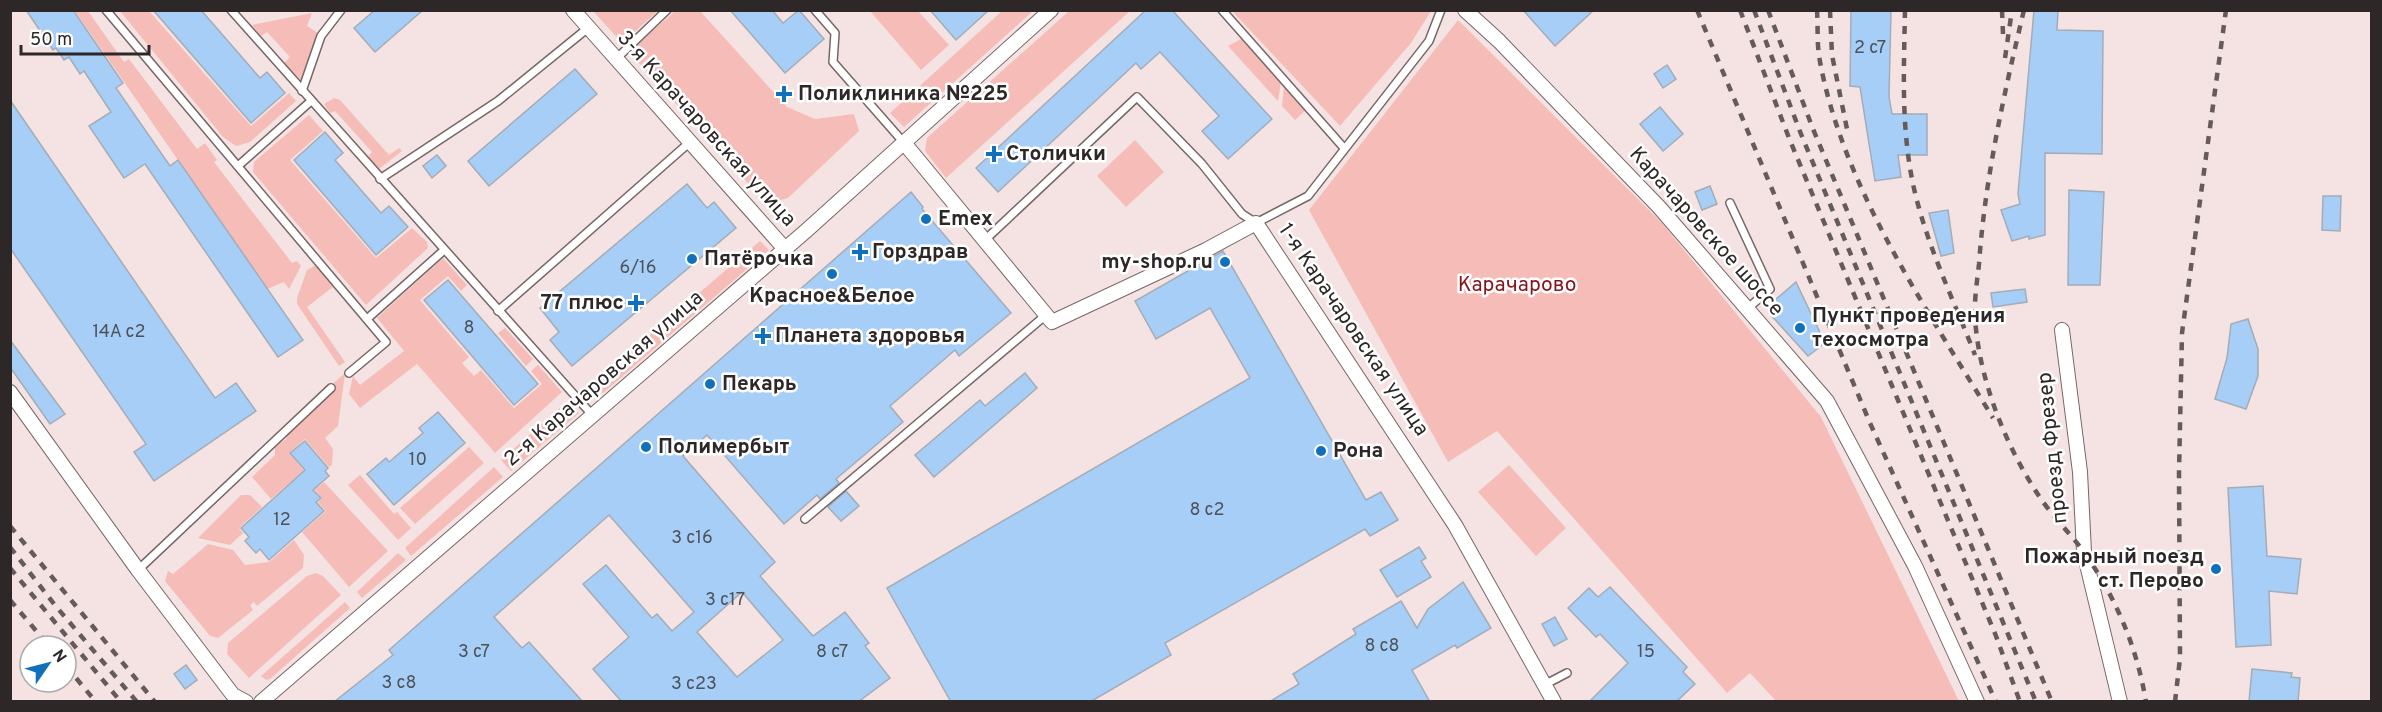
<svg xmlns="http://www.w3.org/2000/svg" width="2382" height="712" font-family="Overpass,sans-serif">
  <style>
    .green { fill: #f6bdb8 }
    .building { fill: #a7cef6; stroke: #a3acb7; stroke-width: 1.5; fill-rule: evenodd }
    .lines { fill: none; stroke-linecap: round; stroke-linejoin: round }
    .lane-casing { stroke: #756765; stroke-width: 10 }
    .street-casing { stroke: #756765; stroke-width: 16 }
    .lane { stroke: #fff; stroke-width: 7 }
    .street { stroke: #fff; stroke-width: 14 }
    .rail { stroke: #645b5a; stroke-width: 4.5; stroke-dasharray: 8 8; stroke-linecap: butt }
    .poi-dot { fill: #1170bc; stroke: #fff; stroke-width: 2 }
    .labels { text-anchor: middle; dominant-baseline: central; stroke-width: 5; stroke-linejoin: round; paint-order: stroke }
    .number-label { font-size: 18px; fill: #4c515b }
    .poi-label { font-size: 21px; font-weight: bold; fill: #2d2727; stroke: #fff; text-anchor: start }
    .street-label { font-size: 21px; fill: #2d2727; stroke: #fff }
    .park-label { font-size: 21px; fill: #86141c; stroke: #fff }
  </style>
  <rect width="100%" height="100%" fill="#f4e3e2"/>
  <!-- green -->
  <g class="green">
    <path d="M75 11H88L124 62 129 59 197 149 205 143 217 160 214 162 292 263 297 261 301 266 289 289 284 282 267 289Z"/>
    <path d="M120 11H149L251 126 289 93 296 101 250 142 236 146 223 137Z"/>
    <path d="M593 11H658L622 43Z"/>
    <path d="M675 11H700L787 107 815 119 854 114 859 131 788 198 767 204 629 52Z"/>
    <path d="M870 11H918L949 45 921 70Z"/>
    <path d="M1002 11H1033L904 127 890 113Z"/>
    <path d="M1069 11H1130L946 178 925 151 927 138Z"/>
    <path d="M1232 11 1430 10 1431 11 1411 43 1340 126Z"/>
    <path d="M312 13 307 26 318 33 301 80 284 63 290 57 267 32 261 36 252 25Z"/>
    <path d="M1458 20 1661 222 1821 417 1959 701H1776L1750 673 1727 693 1497 431 1448 462 1309 210Z"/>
    <path d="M1241 39 1281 82 1278 101 1228 46Z"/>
    <path d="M1284 86 1306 110 1295 120 1282 106Z"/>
    <path d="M334 98 340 100 389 155 399 148 402 151 379 169 368 157 372 152 335 111 330 113 324 104Z"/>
    <path d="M309 115 323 131 290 160 376 258 412 228 427 242 428 248 366 305 253 172 254 162Z"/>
    <path d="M1135 140 1164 172 1126 207 1097 176Z"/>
    <path d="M760 241 769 250 603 393 590 386Z"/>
    <path d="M443 258 467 285 461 291 448 276 420 300 469 357 462 363 474 376 481 370 514 408 542 384 531 371 538 365 562 392 495 453 417 364 360 408 349 394 353 376 360 385 404 351 377 318Z"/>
    <path d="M316 265 332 283 333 287 307 307 345 362 339 366 297 304V298L307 270Z"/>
    <path d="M505 328 533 359 526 366 498 333Z"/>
    <path d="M345 373 338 426 325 438 333 449 332 465 329 467 305 439 289 453 318 487 324 482 388 551 349 587 302 532 326 511 318 502 322 498 310 484 305 488 295 478 271 499 252 477 275 455V447L286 439 291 421Z"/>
    <path d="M568 401 579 413 511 471 501 460Z"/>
    <path d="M469 447 484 463 415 524 400 508Z"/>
    <path d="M1509 465 1566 528 1536 556 1478 492Z"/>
    <path d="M494 467 503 477 411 556 405 548Z"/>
    <path d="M360 475 394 514 397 512 411 528 398 540 348 485Z"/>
    <path d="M241 495H250L262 507 239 528 243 533 230 545 198 538Z"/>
    <path d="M294 540 304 555 303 568 257 606 254 602 250 605 253 610 218 638 210 636 165 581 168 571 173 574 208 544 233 550 245 565 269 562Z"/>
    <path d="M398 553 406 560 362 598 357 592Z"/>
    <path d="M316 573 323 576 341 595 249 678 227 654 228 643 307 576Z"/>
    <path d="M345 602 350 608 270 679 266 680 261 676Z"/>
  </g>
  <!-- building -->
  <g class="building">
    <path d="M26 10H73L123 83 116 88 170 166 178 160 303 340 278 357 145 164 124 178 89 126 111 112 84 71 80 74 69 57 64 60 56 48 53 50Z"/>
    <path d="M153 10H201L260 78 267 72 285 93 251 123Z"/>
    <path d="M375 10H423L375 52 354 28Z"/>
    <path d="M730 10H772L783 23 799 10 824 39 785 73Z"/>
    <path d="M930 10H989L956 40Z"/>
    <path d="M1146 10H1172L1272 119 1228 159 1202 131 1219 116 1160 52 1141 69 1136 63 998 192 976 168Z"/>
    <path d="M1523 10H1594L1555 46Z"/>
    <path d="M1851 10H1891L1889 97 1892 114H1927V155H1898L1901 177 1875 181 1860 87 1850 86Z"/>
    <path d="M2034 10H2058L2057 30 2103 31 2102 154 2045 153V235L2029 239V236L2012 241 2001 210 2020 204 2018 194Z"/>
    <path d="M1667 65 1676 79 1663 88 1654 74Z"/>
    <path d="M575 69 597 94 489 186 468 161Z"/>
    <path d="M10 100 215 398 236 383 256 411 154 481 134 452 146 444 10 248Z"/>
    <path d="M1660 107 1683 134 1663 151 1640 124Z"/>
    <path d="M325 132 343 153 335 160 381 213 389 206 408 227 376 255 294 160Z"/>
    <path d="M437 155 446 166 432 178 423 166Z"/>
    <path d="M687 184 707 208 714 202 736 228 572 366 550 340 559 332 540 308Z"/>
    <path d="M1710 186 1717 204 1702 210 1695 192Z"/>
    <path d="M2069 190 2104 192 2100 285H2068Z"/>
    <path d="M911 192 923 207 922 209 1011 313 959 356 955 350 890 406 903 422 836 479 839 483 820 499 817 495 784 524 707 435 683 456 775 562 760 576 813 636 845 612 869 643 865 646 890 678 858 702H622L593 669 629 637 583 584 606 565 652 618 657 614 672 631 694 612 609 515 494 617 522 648 529 642 583 702H334L393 655 389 650ZM742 592 783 640 737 677 697 632Z"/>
    <path d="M2323 196H2341L2340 231 2322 230Z"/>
    <path d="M1948 210 1954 253 1941 256 1929 213Z"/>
    <path d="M1223 251 1366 500 1381 492 1398 520 1370 536 1365 529 1165 643 1171 655 1090 702H951L887 588 1250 378 1210 308 1156 339 1135 301Z"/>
    <path d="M448 280 538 384 514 405 424 300Z"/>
    <path d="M1796 282 1825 343 1808 356 1769 313 1775 300Z"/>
    <path d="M2025 289 2027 302 1993 307 1991 293Z"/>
    <path d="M2248 319 2258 349V376L2246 409 2215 399 2227 358 2231 324Z"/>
    <path d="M10 340 65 414 50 424 10 367Z"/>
    <path d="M1025 373 1037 388 934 477 915 455 980 400 985 406Z"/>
    <path d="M438 412 465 443 394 505 367 474 386 458 389 462 423 433 419 428Z"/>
    <path d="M305 441 328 468 325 471 329 476 313 490 321 498 316 502 324 511 269 560 260 549 256 553 245 541 249 537 241 528 305 470 290 453Z"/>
    <path d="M2263 486 2267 556 2301 559 2297 594 2269 591 2271 645 2236 647 2228 488Z"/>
    <path d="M846 491 859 506 841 521 828 507Z"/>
    <path d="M1419 547 1426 558 1421 561 1431 577 1397 597 1380 570Z"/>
    <path d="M1463 582 1491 628 1457 648 1455 645 1412 670 1430 702H1269L1299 684 1293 674 1356 634 1353 629 1401 601 1417 628 1428 609Z"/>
    <path d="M1610 587 1687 667 1683 672 1695 684 1676 702H1589L1628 663 1600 634 1596 637 1568 608 1589 588 1598 597Z"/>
    <path d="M1555 617 1567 639 1554 646 1542 624Z"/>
    <path d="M186 665 197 680 185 689 174 674Z"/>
    <path d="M2252 669 2292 673 2291 677 2300 678 2298 702H2249Z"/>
  </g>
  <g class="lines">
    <defs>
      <g id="lane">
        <path d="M106 10 386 342 349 373"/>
        <path d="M231 10 594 417"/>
        <path d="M815 10 835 33 833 62 905 144"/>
        <path d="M1222 10 1344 148"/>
        <path d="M616 59 667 10"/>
        <path d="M302 91 321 36 341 10"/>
        <path d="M238 166 311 101"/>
        <path d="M380 179 498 101 588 28"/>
        <path d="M1730 203 1770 289 1747 309"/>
        <path d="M986 239 1137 97 1202 164 1242 214 1256 223 1308 196 1429 41 1441 10"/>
        <path d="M498 311 690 142"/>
        <path d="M367 319 443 251"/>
        <path d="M805 519 1046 315"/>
        <path d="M138 570 331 388"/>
        <path d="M1544 685 1567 673"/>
      </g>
      <g id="street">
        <path d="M573 10 785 249"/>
        <path d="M1465 10 1499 41 1659 207 1827 401 1915 566 1977 702"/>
        <path d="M905 144 1052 322 1206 250 1256 223 1455 525 1554 702"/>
        <path d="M2062 330 2080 472 2084 552 2120 702"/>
        <path d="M10 392 138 570 233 695 246 702"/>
        <path d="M261 702 807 230 1051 10"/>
      </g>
    </defs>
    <!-- lane casing -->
    <use href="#lane" class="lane-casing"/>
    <!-- street casing -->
    <use href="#street" class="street-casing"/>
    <!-- lane -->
    <use href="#lane" class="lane"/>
    <!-- street -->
    <use href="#street" class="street"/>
    <!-- rail -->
    <g class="rail">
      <path d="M1697 10 1870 423 1996 702"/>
      <path d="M1740 10 1789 138 1996 636 2020 702"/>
      <path d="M1754 10 1801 134 2036 702"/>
      <path d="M1768 10 1813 129 2052 702"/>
      <path d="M1817 10C1818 25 1817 42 1819 56 1841 185 1926 308 1993 418"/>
      <path d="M1830 10 1832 55 1847 129"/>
      <path d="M1905 10C1904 67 1901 123 1912 179 1924 240 1953 298 1975 355"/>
      <path d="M2002 10 2003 34"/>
      <path d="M2024 10C2004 94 1985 178 1979 264 1977 282 1974 301 1975 318 1979 379 2005 445 2039 496 2052 516 2070 533 2084 552 2116 598 2137 647 2146 702"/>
      <path d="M2005 58 2012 10"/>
      <path d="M10 526 155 702"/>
      <path d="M10 547 54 604 137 702"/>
      <path d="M10 568 121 702"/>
      <path d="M10 600 49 646"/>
      <path d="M66 666 96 702"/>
      <path d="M2175 702 2180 658 2179 472 2182 333 2226 10"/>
    </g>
  </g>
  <!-- markers -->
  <g class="poi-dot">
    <path d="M781 85h6v6h6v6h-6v6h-6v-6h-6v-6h6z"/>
    <path d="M991 145h6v6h6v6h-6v6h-6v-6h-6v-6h6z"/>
    <circle cx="926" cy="219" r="6"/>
    <path d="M857 243h6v6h6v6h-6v6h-6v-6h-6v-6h6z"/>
    <circle cx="692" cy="259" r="6"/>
    <circle cx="1225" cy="262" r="6"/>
    <circle cx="832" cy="274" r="6"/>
    <path d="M633 294h6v6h6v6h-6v6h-6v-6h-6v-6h6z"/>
    <circle cx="1800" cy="328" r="6"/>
    <path d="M760 327h6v6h6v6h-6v6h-6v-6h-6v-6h6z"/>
    <circle cx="710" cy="384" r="6"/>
    <circle cx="646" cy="447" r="6"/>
    <circle cx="1321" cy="451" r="6"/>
    <circle cx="2216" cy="569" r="6"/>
  </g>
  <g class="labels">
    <!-- number labels -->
    <g class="number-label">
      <text x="1870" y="48">2 с7</text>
      <text x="638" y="268">6/16</text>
      <text x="469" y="328">8</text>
      <text x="119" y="332">14А с2</text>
      <text x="418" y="460">10</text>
      <text x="1207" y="510">8 с2</text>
      <text x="282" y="520">12</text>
      <text x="692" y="538">3 с16</text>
      <text x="725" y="600">3 с17</text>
      <text x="1382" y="646">8 с8</text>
      <text x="474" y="652">3 с7</text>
      <text x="832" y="652">8 с7</text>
      <text x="1646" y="652">15</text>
      <text x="399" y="683">3 с8</text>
      <text x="694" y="684">3 с23</text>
    </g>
    <!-- poi labels -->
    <g class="poi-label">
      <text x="798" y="94">Поликлиника №225</text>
      <text x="1006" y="154">Столички</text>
      <text x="938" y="219">Emex</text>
      <text x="872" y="252">Горздрав</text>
      <text x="704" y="259">Пятёрочка</text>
      <text x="1213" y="262" text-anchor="end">my-shop.ru</text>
      <text x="832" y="296" text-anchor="middle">Красное&amp;Белое</text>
      <text x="624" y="303" text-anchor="end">77 плюс</text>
      <text x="1812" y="316">Пункт проведения<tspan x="1812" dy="24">техосмотра</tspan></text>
      <text x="775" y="336">Планета здоровья</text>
      <text x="722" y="384">Пекарь</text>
      <text x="658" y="447">Полимербыт</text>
      <text x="1333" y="451">Рона</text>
      <text x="2204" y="557" text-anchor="end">Пожарный поезд<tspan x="2204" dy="24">ст. Перово</tspan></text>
    </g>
    <!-- street labels -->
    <g class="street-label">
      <text transform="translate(706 129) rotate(48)">3-я Карачаровская улица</text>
      <text transform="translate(1706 232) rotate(48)">Карачаровское шоссе</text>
      <text transform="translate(1353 330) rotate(56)">1-я Карачаровская улица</text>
      <text transform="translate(604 379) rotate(-41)">2-я Карачаровская улица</text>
      <text transform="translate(2053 448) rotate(-96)">проезд Фрезер</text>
    </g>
    <!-- park labels -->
    <g class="park-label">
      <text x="1517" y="285">Карачарово</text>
    </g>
  </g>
  <!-- border -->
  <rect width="2382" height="712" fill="none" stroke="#2d2727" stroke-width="24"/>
  <!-- north arrow -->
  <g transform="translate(48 664) rotate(55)"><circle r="28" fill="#ffffff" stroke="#aba9a9" stroke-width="1.5"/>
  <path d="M0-4.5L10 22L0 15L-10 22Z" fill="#1170bc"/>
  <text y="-9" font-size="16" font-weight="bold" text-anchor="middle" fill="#2d2727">N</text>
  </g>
  <!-- scale -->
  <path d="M21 45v9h128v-9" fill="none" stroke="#2d2727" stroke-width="3"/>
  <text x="30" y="45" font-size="18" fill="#2d2727" stroke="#ffffff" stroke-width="4.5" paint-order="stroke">50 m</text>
</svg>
